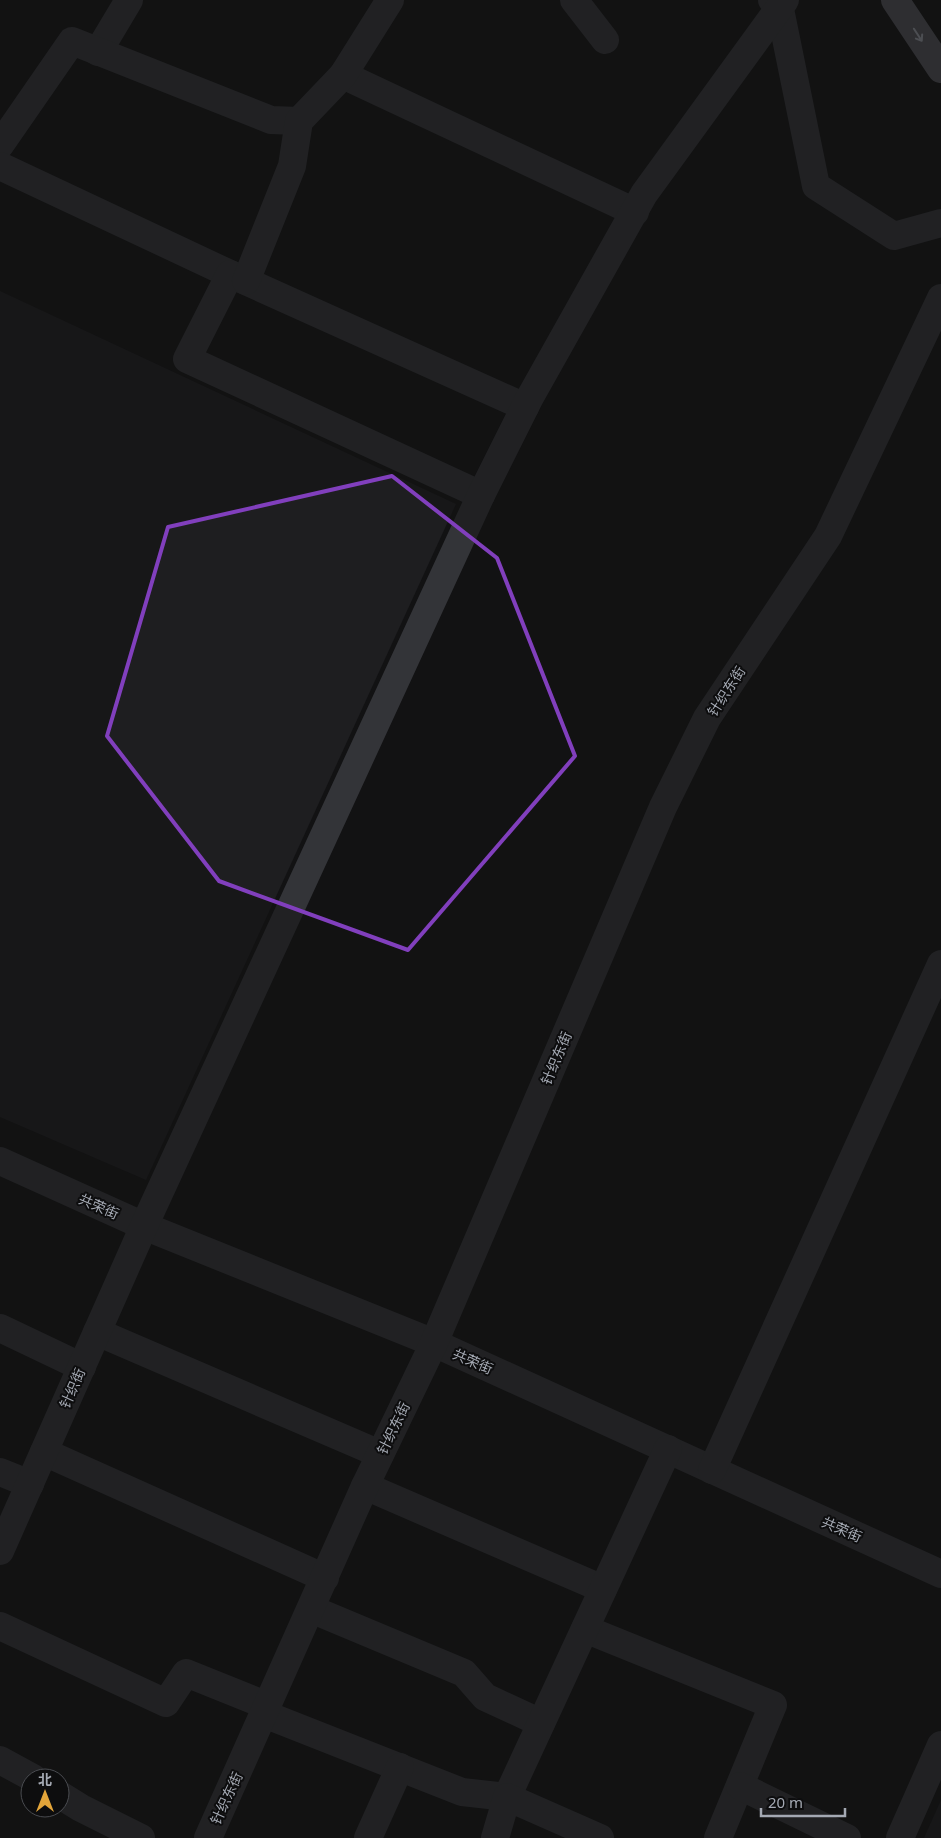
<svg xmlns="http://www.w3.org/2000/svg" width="941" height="1838" font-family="'Noto Sans','Noto Sans SC',sans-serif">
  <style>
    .built { fill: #1e1e20 }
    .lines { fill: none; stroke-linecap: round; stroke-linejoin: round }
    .minor { stroke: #333438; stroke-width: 28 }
    .major { stroke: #505157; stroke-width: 28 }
    .oneway { stroke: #9397a1 }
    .marked { fill: none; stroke: #813fbd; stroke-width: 4; stroke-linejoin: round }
    .labels { text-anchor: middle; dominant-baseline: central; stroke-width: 4; stroke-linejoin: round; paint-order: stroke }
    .street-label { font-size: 14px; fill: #a4a9b3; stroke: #0d0d0e }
  </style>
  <rect width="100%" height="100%" fill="#121213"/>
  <!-- built -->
  <g class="built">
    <path d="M0 291 456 504 146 1180 0 1117Z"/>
    <path d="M941 1800V1838H924Z"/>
  </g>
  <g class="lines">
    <!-- minor -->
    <g class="minor">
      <path d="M574 0 605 40"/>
      <path d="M772 0 780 9 816 186 894 236 941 223"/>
      <path d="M98 52 129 0"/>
      <path d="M343 75 635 212"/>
      <path d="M0 145 72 41 271 120 299 121"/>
      <path d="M0 166 230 274 525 407"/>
      <path d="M230 274 187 359 481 495"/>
      <path d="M246 281 292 166 299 121 343 75 390 0"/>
      <path d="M0 1161 144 1226 434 1343 941 1574"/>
      <path d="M0 1328 82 1367"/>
      <path d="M97 1332 380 1454"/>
      <path d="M44 1452 325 1578"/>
      <path d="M712 1470 941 964"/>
      <path d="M0 1472 30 1484"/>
      <path d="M365 1486 603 1589"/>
      <path d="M0 1551 144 1226 481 495 529 399 644 194 785 0"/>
      <path d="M311 1609 464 1673 485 1697 541 1723"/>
      <path d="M0 1626 166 1703 186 1673 268 1706"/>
      <path d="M585 1629 773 1705 718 1838"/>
      <path d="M264 1714 462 1792 507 1797 668 1449"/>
      <path d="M0 1760 33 1778"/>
      <path d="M740 1786 847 1838"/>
      <path d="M60 1795 81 1808 141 1838"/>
      <path d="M208 1838 365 1486 434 1343 663 807 707 718 828 536 941 298"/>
      <path d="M368 1838 400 1767"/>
      <path d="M495 1838 507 1797 600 1838"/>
      <path d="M900 1838 941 1745"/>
    </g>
    <!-- major -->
    <path class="major" d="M895 0 941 69"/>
  </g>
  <!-- one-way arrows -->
  <defs><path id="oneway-shaft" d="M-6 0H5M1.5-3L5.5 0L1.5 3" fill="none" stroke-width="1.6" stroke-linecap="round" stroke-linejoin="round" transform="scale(1.25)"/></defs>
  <use class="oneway" href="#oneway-shaft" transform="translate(918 35) rotate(57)"/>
  <!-- marked area -->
  <path d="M0 0H941V1838H0ZM392 476 497 558 575 756 408 950 219 881 107 736 168 527Z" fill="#121213" fill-opacity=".55" fill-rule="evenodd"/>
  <path class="marked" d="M392 476 497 558 575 756 408 950 219 881 107 736 168 527Z"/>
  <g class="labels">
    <!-- street labels -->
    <g class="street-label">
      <text transform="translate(726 691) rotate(-57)">针织东街</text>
      <text transform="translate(556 1058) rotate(-67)">针织东街</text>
      <text transform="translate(99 1206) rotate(24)">共荣街</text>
      <text transform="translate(473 1361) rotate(24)">共荣街</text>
      <text transform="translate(72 1388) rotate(-66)">针织街</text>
      <text transform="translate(393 1428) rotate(-64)">针织东街</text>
      <text transform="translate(842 1529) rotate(24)">共荣街</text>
      <text transform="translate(226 1798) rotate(-65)">针织东街</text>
    </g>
  </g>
  <!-- north arrow -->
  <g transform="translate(45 1793)"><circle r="24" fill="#0d0d0e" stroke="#494b50"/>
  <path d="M0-4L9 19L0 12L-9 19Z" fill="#e3a53a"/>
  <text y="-8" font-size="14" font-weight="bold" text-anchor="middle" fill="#a4a9b3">北</text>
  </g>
  <!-- scale -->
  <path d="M761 1808v8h84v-8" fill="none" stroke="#a4a9b3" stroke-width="2.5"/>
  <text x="768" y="1808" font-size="15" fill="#a4a9b3" stroke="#0d0d0e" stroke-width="4" paint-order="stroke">20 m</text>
</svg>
